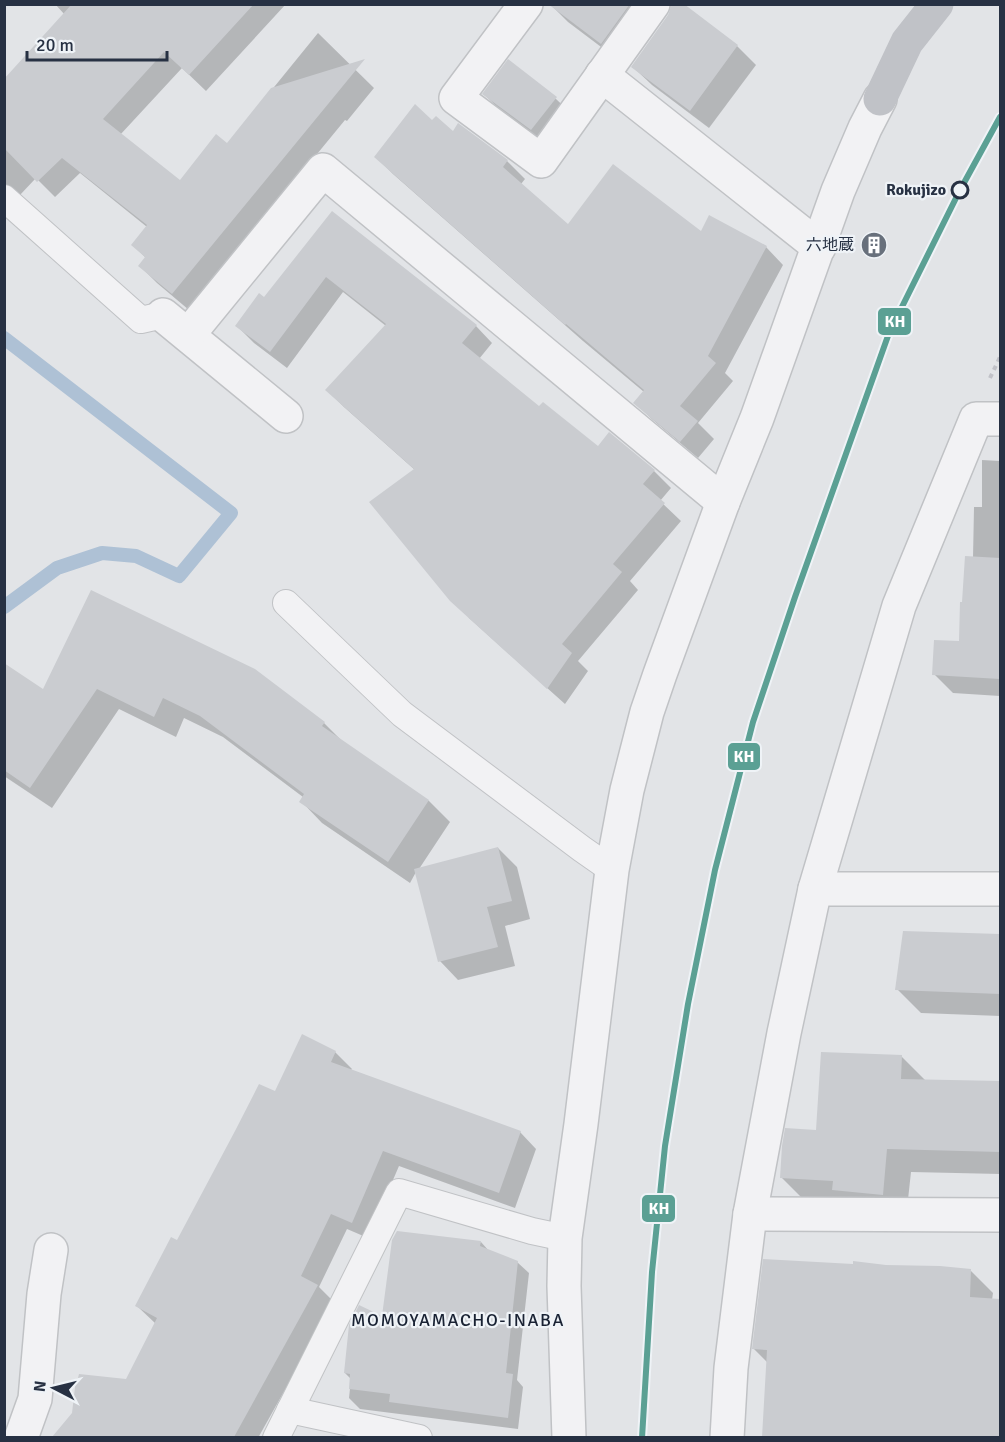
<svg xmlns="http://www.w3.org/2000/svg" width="1005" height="1442" font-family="Signika,'Noto Sans JP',sans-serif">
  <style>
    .shadow { fill: #0003 }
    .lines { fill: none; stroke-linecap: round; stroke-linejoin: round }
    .stream { stroke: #aec1d5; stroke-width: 14 }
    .building { fill: #caccd0 }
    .service-casing { stroke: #c0c2c5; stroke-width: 28 }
    .minor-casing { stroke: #c0c2c5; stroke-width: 36 }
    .tertiary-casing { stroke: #c0c2c5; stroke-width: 36 }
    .path { stroke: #c1c2c8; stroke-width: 4; stroke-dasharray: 4.5 4.5; stroke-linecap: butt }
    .service { stroke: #f2f2f4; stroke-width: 26 }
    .minor { stroke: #f2f2f4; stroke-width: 33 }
    .tertiary { stroke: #f2f2f4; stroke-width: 33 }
    .secondary { stroke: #c0c2c7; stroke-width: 33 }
    .rail-1-casing { stroke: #eff3f7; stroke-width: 10 }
    .rail-1 { stroke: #5ba094; stroke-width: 6 }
    .stop-dot { fill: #eff3f7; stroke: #273143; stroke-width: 3 }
    .labels { text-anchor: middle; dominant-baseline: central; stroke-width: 4.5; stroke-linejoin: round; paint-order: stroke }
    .stop-label { font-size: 16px; font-weight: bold; fill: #273143; stroke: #eff3f7; text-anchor: end }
    .poi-label { font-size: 16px; fill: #273143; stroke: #eff3f7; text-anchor: end }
    .neighbourhood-label { font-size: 18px; letter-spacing: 1.5px; fill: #192233; stroke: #eff3f7 }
    .line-badge { stroke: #eff3f7; stroke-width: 2 }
    .badge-label { font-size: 16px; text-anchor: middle; font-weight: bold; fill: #fff }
  </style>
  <rect width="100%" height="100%" fill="#e2e4e7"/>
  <!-- shadow -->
  <g class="shadow">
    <path d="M55 4H286L206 91 182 68 120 135 180 182 227 145 318 33 374 88 347 121 345 120 189 310 157 283 140 266 146 258 133 245 147 227 80 173 55 197 36 178 4 212V75L8 78 65 15Z"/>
    <path d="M553 4H658L617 59 568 22 552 6Z"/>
    <path d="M682 4 737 46 756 65 709 128 652 85 633 67Z"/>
    <path d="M508 62 556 99 575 117 551 148 503 113 484 94Z"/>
    <path d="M433 122 453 133 459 125 507 161 525 179 521 184 568 226 701 233 766 247 783 265 725 373 733 381 698 423 714 439 698 458 653 420 635 403 644 392 583 341 393 174 376 157Z"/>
    <path d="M332 213 476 326 492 343 479 359 539 408 598 448 609 434 654 471 671 488 660 501 681 521 630 581 638 590 578 661 588 671 565 704 469 618 415 470 344 407 327 390 386 326 343 292 287 368 254 343 237 326 264 299Z"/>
    <path d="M982 460 1000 461V696L953 693 934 674 960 643 963 603 973 558 974 507H982Z"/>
    <path d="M92 592 324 723 344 743 429 801 450 822 419 869 498 848 517 867 530 919 505 926 515 966 458 980 440 961 416 872 410 883 322 823 301 801 303 797 223 737 184 718 176 737 119 709 52 808 4 776V666L44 691Z"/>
    <path d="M904 932 1000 936V1016L921 1013 897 989Z"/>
    <path d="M303 1036 335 1052 352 1069 351 1070 520 1132 536 1149 515 1208 399 1166 368 1238 347 1229 319 1287 334 1302 258 1438H65L66 1425 127 1381 156 1324 137 1306 275 1093Z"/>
    <path d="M901 1056 926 1081 1000 1083V1174L911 1172 906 1218 806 1202 782 1178 818 1131Z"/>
    <path d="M481 1242 489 1251 517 1262 529 1273 517 1380 523 1387 518 1429 360 1409 349 1398 351 1379 345 1373 384 1318Z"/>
    <path d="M886 1267 971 1271 993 1293 992 1300H1000V1438H763L768 1363 754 1349Z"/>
  </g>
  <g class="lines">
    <!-- stream -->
    <path class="stream" d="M4 338 231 513 179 576 136 556 102 553 57 568 4 607"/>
  </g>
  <!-- building -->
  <g class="building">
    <path d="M72 4H254L189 75 164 52 103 119 180 180 216 134 227 143 271 88 365 59 172 294 138 266 145 257 131 245 147 225 62 158 37 182 4 148V79Z"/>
    <path d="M548 4H630L601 44Z"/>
    <path d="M672 4H684L738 45 690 111 631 67 668 15Z"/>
    <path d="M508 59 557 97 531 130 482 94Z"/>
    <path d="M415 104 432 120 436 116 453 131 458 123 508 160 503 167 568 224 613 164 701 231 709 215 767 246 708 356 716 363 680 406 698 421 680 442 633 403 644 390 566 324 565 325 374 157Z"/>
    <path d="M332 211 477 325 462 343 539 406 543 402 598 446 609 432 655 470 643 484 665 503 613 564 622 572 562 644 572 653 547 689 450 601 369 502 414 469 325 390 386 324 326 277 270 352 235 326 259 293 264 297Z"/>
    <path d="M965 556 1000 558V679L932 675 934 640 959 641 960 602H962Z"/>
    <path d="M91 590 255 669 325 722 322 726 429 800 388 862 299 802 304 794 200 716 163 698 154 717 97 689 30 788 4 770V663L43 689Z"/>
    <path d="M498 847 512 901 487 907 498 947 438 962 414 869Z"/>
    <path d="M903 931 1000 934V994L895 990Z"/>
    <path d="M302 1034 336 1051 331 1062 521 1131 499 1193 383 1151 352 1223 331 1214 301 1276 318 1285 234 1437H52L72 1413 76 1379 78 1378 79 1374 126 1379 157 1318 135 1306 171 1237 177 1240 235 1131 259 1084 275 1091Z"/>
    <path d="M821 1052 902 1055 901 1079 1000 1081V1152L887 1149 883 1195 832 1190 833 1181 780 1178 782 1146 785 1128 816 1130Z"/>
    <path d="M397 1231 481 1241 480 1246 518 1261 506 1373 513 1374 508 1418 389 1402 390 1394 349 1389 350 1374 344 1373 349 1325 359 1305 382 1316 392 1240Z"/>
    <path d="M763 1259 853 1264V1261L886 1265 940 1266 971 1269 970 1297 1000 1299V1437H762L767 1350 752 1349Z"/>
  </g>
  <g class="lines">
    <defs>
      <g id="service">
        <path d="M4 198 141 320 163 315"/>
        <path d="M286 603 402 714 582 849 612 870"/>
        <path d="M290 1410 419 1438"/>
        <path d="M276 1438 399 1192 532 1231 565 1238"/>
      </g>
      <g id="minor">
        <path d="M526 4 456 98 541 161 653 4"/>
        <path d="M602 75 819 247"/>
        <path d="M163 315 286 416"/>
        <path d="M188 335 323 170 723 502"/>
        <path d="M815 889H1000"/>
        <path d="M750 1214 1000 1215"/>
        <path d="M21 1438 35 1399 44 1294 51 1250"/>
        <path d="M727 1438 731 1368 750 1214 784 1033 815 889 899 606 976 419H1000"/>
      </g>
      <path id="tertiary" d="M569 1438 564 1286 565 1238 581 1124 612 870 627 790 647 712 660 674 723 502 757 418 838 191 865 128 880 99"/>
    </defs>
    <!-- service casing -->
    <use href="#service" class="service-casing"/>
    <!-- minor casing -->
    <use href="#minor" class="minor-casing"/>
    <!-- tertiary casing -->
    <use href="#tertiary" class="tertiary-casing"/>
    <!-- path -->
    <path class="path" d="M990 378 1000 357"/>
    <!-- service -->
    <use href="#service" class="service"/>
    <!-- minor -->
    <use href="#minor" class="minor"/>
    <!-- tertiary -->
    <use href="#tertiary" class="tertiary"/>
    <!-- secondary -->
    <path class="secondary" d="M880 99 907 42 937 4"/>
    <defs>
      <path id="rail-1" d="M642 1438 652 1272 665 1146 688 1004 715 870 753 722 795 597 889 333 959 192 1000 117"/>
    </defs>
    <!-- rail-1 casing -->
    <use href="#rail-1" class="rail-1-casing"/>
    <!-- rail-1 -->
    <use href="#rail-1" class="rail-1"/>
  </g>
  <!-- icons -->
  <defs>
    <symbol id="building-disc" viewBox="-11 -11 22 22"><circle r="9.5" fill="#68707c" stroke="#eff3f7"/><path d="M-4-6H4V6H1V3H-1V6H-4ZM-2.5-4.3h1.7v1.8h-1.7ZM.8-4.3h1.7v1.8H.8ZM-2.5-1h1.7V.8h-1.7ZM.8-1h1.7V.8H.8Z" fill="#fff"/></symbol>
  </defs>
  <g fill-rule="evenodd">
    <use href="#building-disc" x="859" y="230" width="30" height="30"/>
  </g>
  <!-- markers -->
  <circle class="stop-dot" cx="960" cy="190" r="8"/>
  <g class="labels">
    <!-- stop labels -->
    <g class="stop-label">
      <text x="946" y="190">Rokujizo</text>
    </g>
    <!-- poi labels -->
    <g class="poi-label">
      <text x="854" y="245">六地蔵</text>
    </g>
    <!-- neighbourhood labels -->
    <g class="neighbourhood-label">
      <text x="458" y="1320">MOMOYAMACHO-INABA</text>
    </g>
  </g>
  <g class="line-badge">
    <rect x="877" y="307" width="35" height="29" rx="6" fill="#5ba094"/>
    <rect x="727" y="742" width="34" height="29" rx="6" fill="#5ba094"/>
    <rect x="641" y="1194" width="35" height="29" rx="6" fill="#5ba094"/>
  </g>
  <g class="badge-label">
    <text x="895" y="327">KH</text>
    <text x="744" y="762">KH</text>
    <text x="659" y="1214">KH</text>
  </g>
  <!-- border -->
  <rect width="1005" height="1442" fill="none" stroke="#273143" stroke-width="12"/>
  <!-- north arrow -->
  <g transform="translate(54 1388) rotate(277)" stroke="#eff3f7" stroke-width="4.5" paint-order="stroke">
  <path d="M0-4.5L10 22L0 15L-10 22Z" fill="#273143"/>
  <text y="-9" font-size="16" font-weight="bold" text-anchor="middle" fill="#273143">N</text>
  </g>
  <!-- scale -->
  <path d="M27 51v9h140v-9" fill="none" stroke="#273143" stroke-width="3"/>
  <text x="36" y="51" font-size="18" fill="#273143" stroke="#eff3f7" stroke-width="4.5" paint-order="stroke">20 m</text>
</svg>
